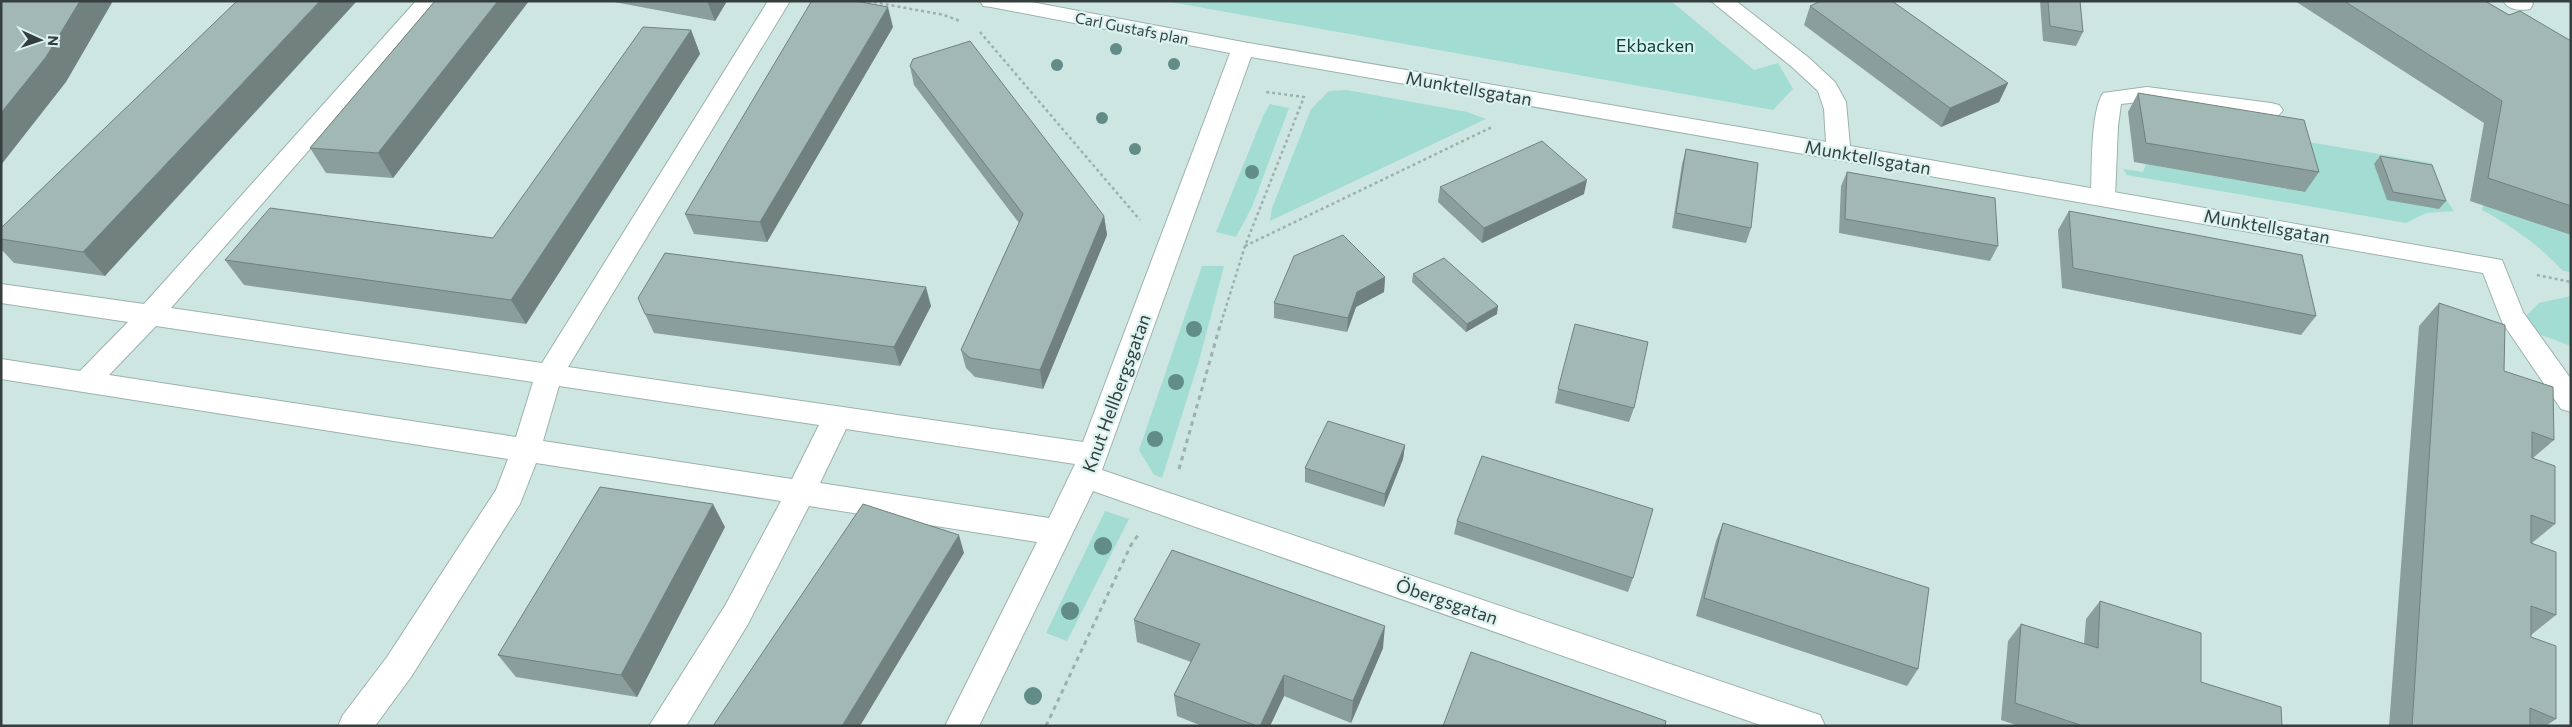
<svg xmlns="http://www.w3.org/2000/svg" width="2572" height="727" font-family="Commissioner,sans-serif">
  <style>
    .green { fill: #a3dcd3 }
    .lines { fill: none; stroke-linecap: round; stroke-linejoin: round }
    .lane-casing { stroke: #9bb2ae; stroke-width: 2 }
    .street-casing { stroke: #9bb2ae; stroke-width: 2 }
    .path-far1 { stroke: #9db0ad; stroke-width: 2.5; stroke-dasharray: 3 3; stroke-linecap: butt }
    .path { stroke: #9db0ad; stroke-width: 3; stroke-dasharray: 4.5 4.5; stroke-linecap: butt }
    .lane { fill: #fff; fill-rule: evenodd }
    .street { fill: #fff; fill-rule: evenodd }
    .tree { fill: #628c87 }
    .wall { fill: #8a9e9b }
    .shaded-wall { fill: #71817e }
    .building { fill: #a1b8b4; stroke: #71817e }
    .labels { text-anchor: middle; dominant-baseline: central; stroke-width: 4.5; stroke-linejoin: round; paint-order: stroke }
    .far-street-label { font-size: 15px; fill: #353f3d; stroke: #dbf3ef }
    .park-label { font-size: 18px; fill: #0a423c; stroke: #dbf3ef }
    .street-label { font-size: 18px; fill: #353f3d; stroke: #dbf3ef }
  </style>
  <rect width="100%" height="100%" fill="#cee6e2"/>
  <!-- green -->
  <g class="green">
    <path d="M1165 1H1671L1754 70 1778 63 1793 89 1773 110Z"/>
    <path d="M1347 90 1467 112 1486 119 1270 221 1272 208 1311 109 1329 91Z"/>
    <path d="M1270 104 1289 108 1252 207 1236 237 1216 232 1264 114Z"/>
    <path d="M2291 139 2432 163 2438 187 2454 211 2426 213 2406 223 2127 175 2123 169 2143 172 2146 164 2304 192Z"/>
    <path d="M2483 205 2571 235V272L2563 271C2539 245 2513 227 2482 210Z"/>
    <path d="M1202 266H1224L1199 361 1162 478 1154 475 1139 450Z"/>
    <path d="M2571 296V346L2536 333 2525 317 2539 303Z"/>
    <path d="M1105 511 1129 519 1067 641 1046 633Z"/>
  </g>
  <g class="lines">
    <defs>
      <g id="lane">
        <path d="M2503 1H2531L2533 4 2530 9C2520 11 2509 10 2503 1Z"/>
        <path d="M2147 87 2271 103 2279 105 2283 110 2279 115 2271 117 2147 101 2121 104 2118 126 2115 198 2112 204 2103 206 2094 204 2091 198C2092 173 2090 113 2103 93Z"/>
      </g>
      <path id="street" d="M416 1H439L171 308 542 363 768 1H790L568 367 1083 442 1230 53 991 7 983 6 980 1H1026L1243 42 1826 142 1824 109 1818 91 1792 67 1711 1H1736L1808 57 1835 82 1846 102 1850 146 2502 260 2523 312 2571 379V412L2561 409 2502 322 2483 273 1251 57 1102 470 1808 711 1820 715 1825 726H1763L1093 491 979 726H945L1037 542 809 506 748 624 686 726H649L726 604 781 501 536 463 520 504 411 677 375 726H338L343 715 387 657 496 490 508 459 1 379V359L80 371 128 322 1 303V284L144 304ZM156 326 533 382 516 437 109 375ZM559 386 819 425 792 479 543 441ZM846 429 1075 464 1049 518 820 483Z"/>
    </defs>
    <!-- lane casing -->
    <use href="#lane" class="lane-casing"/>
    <!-- street casing -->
    <use href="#street" class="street-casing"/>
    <!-- path-far1 -->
    <g class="path-far1">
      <path d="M868 1 944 15 960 21"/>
      <path d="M980 32 1140 220"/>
      <path d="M1245 246 1492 127"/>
      <path d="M2537 275 2571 282"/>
      <path d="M1221 323 1245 246 1304 97 1266 92"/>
    </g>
    <!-- path -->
    <g class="path">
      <path d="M1179 469 1221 322"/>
      <path d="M1046 726 1131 545 1138 535"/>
    </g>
    <!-- lane -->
    <use href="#lane" class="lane"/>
    <!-- street -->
    <use href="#street" class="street"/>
  </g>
  <!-- trees -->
  <g class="tree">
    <circle cx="1116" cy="49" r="6"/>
    <circle cx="1174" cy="64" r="6"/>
    <circle cx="1057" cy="65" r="6"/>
    <circle cx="1102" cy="118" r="6"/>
    <circle cx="1135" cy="149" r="6"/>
    <circle cx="1252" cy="172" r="7"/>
    <circle cx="1194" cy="329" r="8"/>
    <circle cx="1176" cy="382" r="8"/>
    <circle cx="1155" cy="439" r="8"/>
    <circle cx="1103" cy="546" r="9"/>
    <circle cx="1070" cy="611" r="9"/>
    <circle cx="1033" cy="696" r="9"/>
  </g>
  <!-- wall -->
  <g class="wall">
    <path d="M237 1 105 276 14 263 1 249V228Z"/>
    <path d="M435 1H529L393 178 326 173 310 148Z"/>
    <path d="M609 1H727L715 21Z"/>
    <path d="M2040 1H2080L2083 32 2076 46 2043 41Z"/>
    <path d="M2295 1H2485L2509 15 2571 41V235L2470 201 2484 123Z"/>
    <path d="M1810 6 2008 83 1999 102 1941 127 1804 25Z"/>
    <path d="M893 27 767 242 694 234 685 214Z"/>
    <path d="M691 30 700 54 526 324 244 285 225 260 493 238Z"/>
    <path d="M910 66 1104 216 1107 235 1043 389 975 377 966 368 961 350 1019 223 914 85Z"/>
    <path d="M2138 93 2319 172 2305 192 2134 162 2128 112Z"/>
    <path d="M1686 149 1751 228 1746 243 1672 228 1682 164Z"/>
    <path d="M2380 156 2446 201 2439 209 2387 200 2374 164Z"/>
    <path d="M1847 172 1998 246 1990 261 1839 233 1841 186Z"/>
    <path d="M1440 187 1584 194 1482 243 1438 202Z"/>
    <path d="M2069 211 2316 316 2301 335 2062 288 2058 230Z"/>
    <path d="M1413 274 1497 314 1466 332 1412 282Z"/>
    <path d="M1385 277 1384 292 1356 307 1347 332 1274 318V303Z"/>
    <path d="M2439 303 2504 371 2554 440 2533 458 2555 524 2532 543 2556 615 2531 635V637L2556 719 2546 726H2389L2419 326Z"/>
    <path d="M931 306 900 366 654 333 645 314Z"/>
    <path d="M1558 389 1634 408 1629 422 1555 403Z"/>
    <path d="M1405 445 1403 459 1384 507 1305 482V468Z"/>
    <path d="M1457 521 1633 578 1628 592 1454 534Z"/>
    <path d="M1723 523 1918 669 1907 686 1696 616 1716 541Z"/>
    <path d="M725 527 637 697 516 677 498 655Z"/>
    <path d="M2100 601 2201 682 2282 726H2019L2001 720 2008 641 2021 624 2084 644 2086 619Z"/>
    <path d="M1134 620 1383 648 1351 723 1284 696 1270 726H1202L1177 716 1174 695 1191 662 1137 642Z"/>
  </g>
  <!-- shaded-wall -->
  <g class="shaded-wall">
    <path d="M80 1H113L66 82 1 165V113Z"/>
    <path d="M320 1H357L105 276 83 252Z"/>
    <path d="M498 1H529L393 178 378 153Z"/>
    <path d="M707 1H727L715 21Z"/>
    <path d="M888 7 893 27 767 242 760 222Z"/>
    <path d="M691 30 700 54 526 324 511 300Z"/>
    <path d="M2008 83 1999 102 1941 127 1950 108Z"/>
    <path d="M1587 180 1584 194 1482 243 1484 228Z"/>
    <path d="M1104 216 1107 235 1043 389 1040 370Z"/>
    <path d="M1385 277 1384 292 1356 307 1347 332 1348 318 1357 292Z"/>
    <path d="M926 287 931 306 900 366 894 347Z"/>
    <path d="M1498 306 1497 314 1466 332 1467 324Z"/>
    <path d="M1405 445 1403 459 1384 507 1385 494Z"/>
    <path d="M713 504 725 527 637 697 621 675Z"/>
    <path d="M959 535 964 553 860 726H842Z"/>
    <path d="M1385 626 1383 648 1351 723 1353 701Z"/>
    <path d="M1284 675V696L1270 726H1260Z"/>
  </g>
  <!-- building -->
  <g class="building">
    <path d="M1 1H80L46 57 1 113Z"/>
    <path d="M237 1H320L83 252 1 239V228Z"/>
    <path d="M435 1H498L378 153 310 148Z"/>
    <path d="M813 1H856L888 7 760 222 685 214 811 2Z"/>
    <path d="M1821 1H1892L2008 83 1950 108 1810 6Z"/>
    <path d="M2048 1H2080L2083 32 2050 26Z"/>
    <path d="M2344 1H2485L2509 15 2520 11 2571 41V206L2488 178 2502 101Z"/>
    <path d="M643 27 691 30 511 300 225 260 270 208 493 238Z"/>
    <path d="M970 41 1104 216 1040 370 970 358 961 350 1023 214 910 66 913 59Z"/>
    <path d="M2138 93 2304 120 2319 172 2146 143Z"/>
    <path d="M1542 141 1587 180 1484 228 1440 187Z"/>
    <path d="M1686 149 1758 163 1751 228 1676 213Z"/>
    <path d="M2380 156 2432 165 2446 201 2393 192Z"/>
    <path d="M1847 172 1995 198 1998 246 1845 219Z"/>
    <path d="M2069 211 2302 255 2316 316 2073 268Z"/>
    <path d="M1343 235 1385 277 1357 292 1348 318 1274 303 1294 256Z"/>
    <path d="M665 253 926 287 894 347 645 314 638 298Z"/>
    <path d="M1444 258 1498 306 1467 324 1413 274Z"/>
    <path d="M2439 303 2505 325 2504 371 2553 387 2554 440 2532 432V458L2555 466V524L2531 515V543L2556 552V615L2531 606V637L2556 646V719L2530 708V726H2412Z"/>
    <path d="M1575 324 1648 342 1634 408 1558 389Z"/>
    <path d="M1328 421 1405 445 1385 494 1305 468Z"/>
    <path d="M1482 456 1653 509 1633 578 1457 521Z"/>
    <path d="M600 487 713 504 621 675 498 655Z"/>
    <path d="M863 504 959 535 842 726H713Z"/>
    <path d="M1723 523 1929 588 1918 669 1704 598Z"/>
    <path d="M1172 550 1385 626 1353 701 1284 675 1260 726H1257L1174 695 1200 644 1134 620Z"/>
    <path d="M2100 601 2201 633V682L2281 707 2282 726H2083L2015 703 2021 624 2098 648Z"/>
    <path d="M1471 652 1666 721 1665 726H1443Z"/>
  </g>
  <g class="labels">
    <!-- far-street labels -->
    <g class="far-street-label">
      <text transform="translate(1132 28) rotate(11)">Carl Gustafs plan</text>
    </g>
    <!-- park labels -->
    <g class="park-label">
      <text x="1655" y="45">Ekbacken</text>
    </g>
    <!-- street labels -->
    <g class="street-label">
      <text transform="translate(1469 88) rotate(10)">Munktellsgatan</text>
      <text transform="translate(1868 157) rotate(10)">Munktellsgatan</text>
      <text transform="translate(2267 226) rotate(10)">Munktellsgatan</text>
      <text transform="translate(1116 393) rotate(-70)">Knut Hellbergsgatan</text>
      <text transform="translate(1447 601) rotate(19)">Öbergsgatan</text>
    </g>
  </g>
  <!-- border -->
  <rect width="2572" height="727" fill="none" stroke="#353f3d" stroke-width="5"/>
  <!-- north arrow -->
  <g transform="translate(40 40) rotate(93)" stroke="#dbf3ef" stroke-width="4" paint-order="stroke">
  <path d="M0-4L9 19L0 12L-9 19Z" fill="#353f3d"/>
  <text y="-8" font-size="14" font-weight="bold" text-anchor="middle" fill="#353f3d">N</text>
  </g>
</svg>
